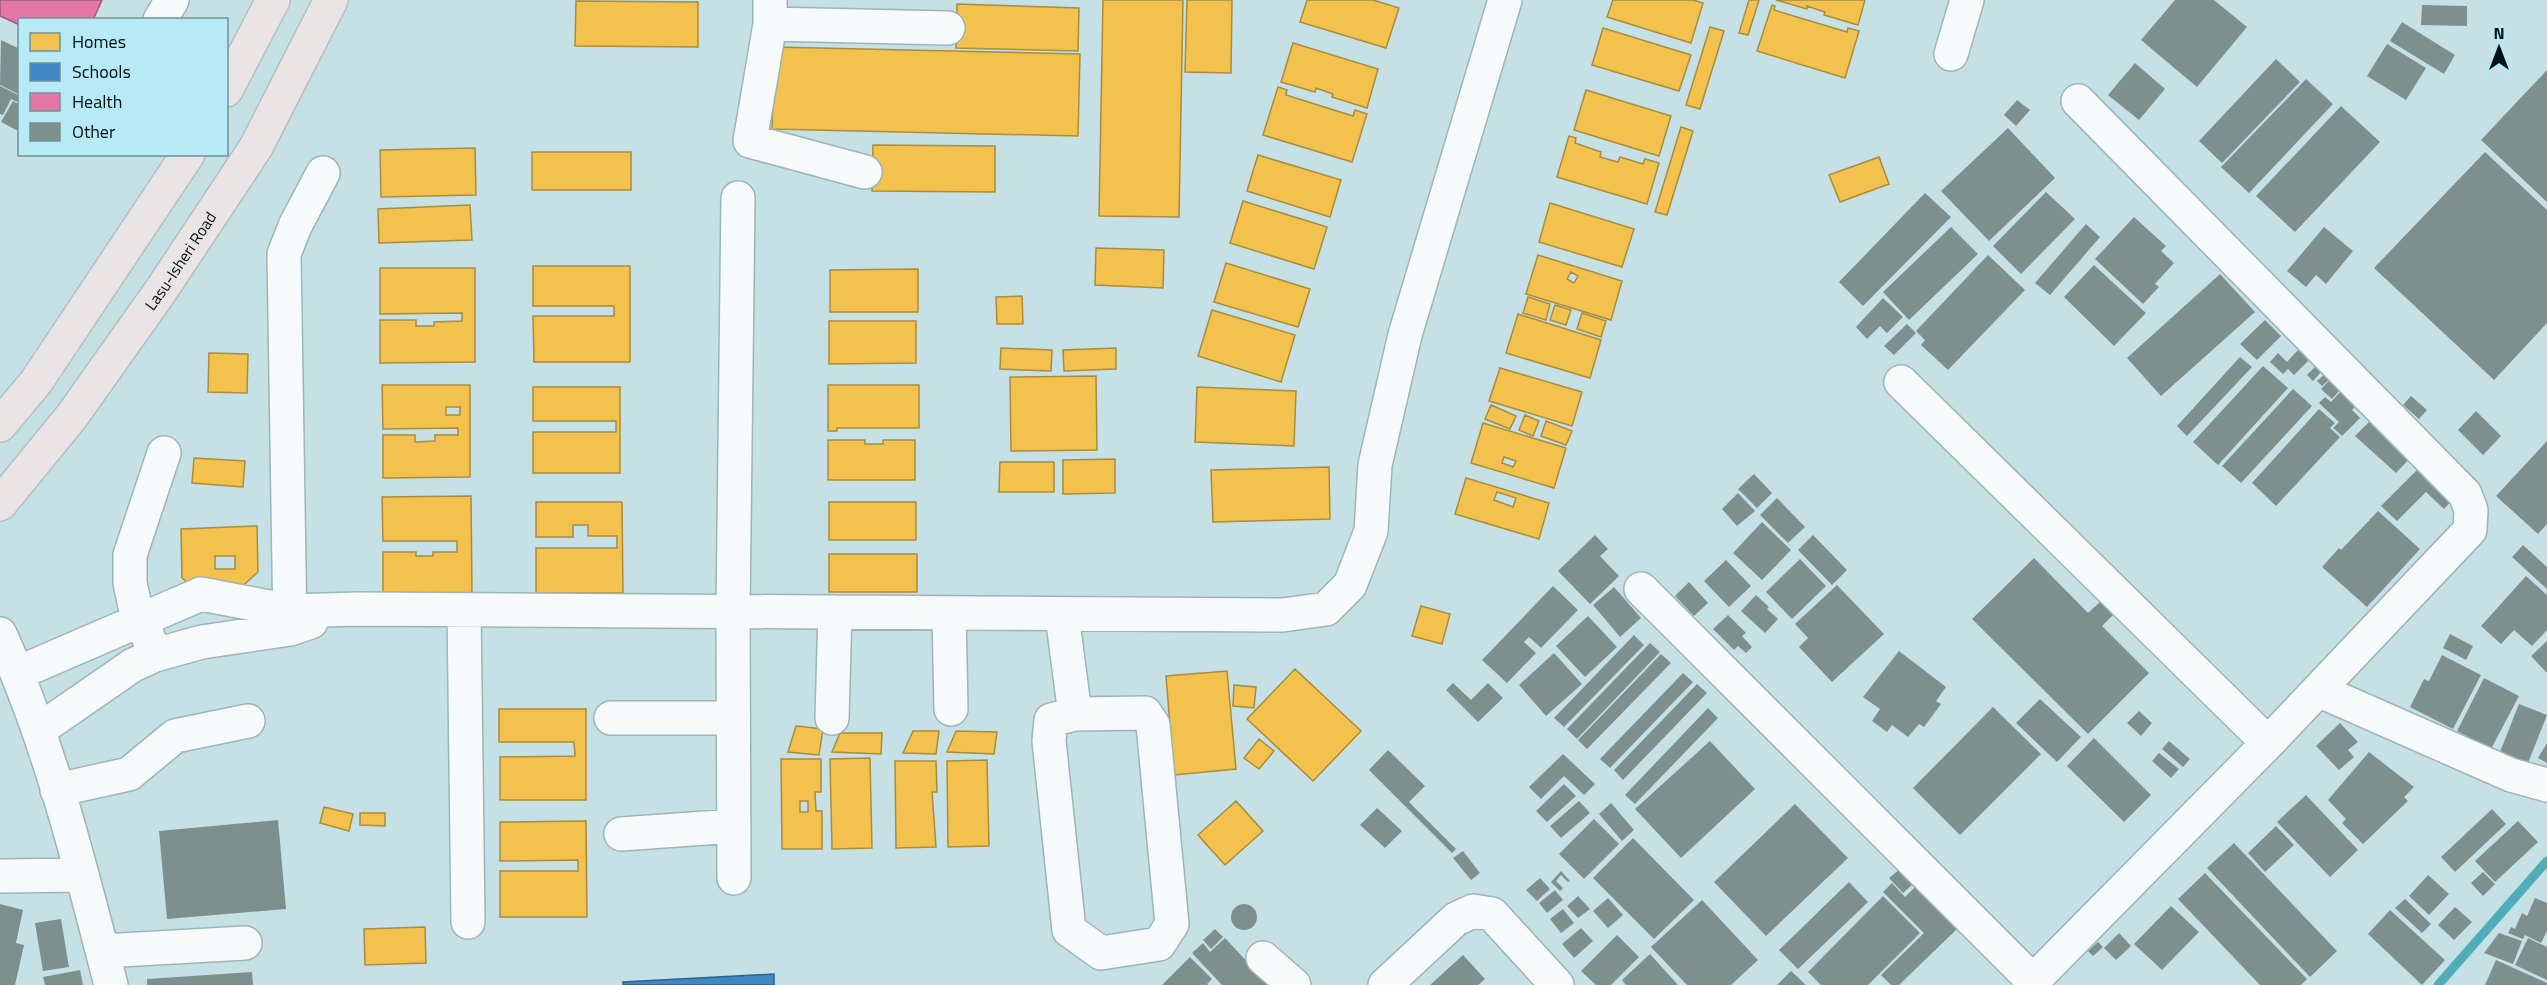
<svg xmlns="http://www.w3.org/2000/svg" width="2547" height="985" font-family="'Titillium Web',sans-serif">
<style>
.homes{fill:#f2c14e;stroke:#a98c3c;stroke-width:1.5;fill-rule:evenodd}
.schools{fill:#3f88c5;stroke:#2c648f;stroke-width:1.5}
.health{fill:#e377a8;stroke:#9f587b;stroke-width:1.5}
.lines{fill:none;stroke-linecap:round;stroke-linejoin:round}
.stream{stroke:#50acb9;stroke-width:9}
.building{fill:#7e908e}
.minor-casing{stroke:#9eb4b8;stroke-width:36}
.major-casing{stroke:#b3c0c2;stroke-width:36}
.minor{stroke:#f6fafb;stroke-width:33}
.major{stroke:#eae5e4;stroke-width:33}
.labels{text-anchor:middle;stroke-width:6;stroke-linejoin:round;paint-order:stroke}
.street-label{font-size:16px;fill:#000f12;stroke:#b7eaf4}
</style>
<rect width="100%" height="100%" fill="#c5e1e6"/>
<path class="homes" d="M1103,0H1183L1179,217L1099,216Z
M1187,0H1232L1231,73L1185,72Z
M1307,0H1373L1399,8L1386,48L1300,22Z
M1613,0H1693L1703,3L1691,43L1607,17Z
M1749,0H1759L1748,35L1739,33Z
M1776,0H1865L1858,25L1824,15L1825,12L1807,6V9Z
M576,1L698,2V47L575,46Z
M957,4L1079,8L1078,51L956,48Z
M1772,5L1775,6L1774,10L1847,32L1848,28L1859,31L1845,78L1757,51Z
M1710,27L1724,31L1700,109L1686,105Z
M1603,28L1691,55L1679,91L1592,65Z
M1293,43L1378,69L1367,108L1332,97L1333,94L1316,88L1315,92L1281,82Z
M774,47L1080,54L1078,136L772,129Z
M1278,87L1287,90L1286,95L1353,116L1355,110L1367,114L1352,162L1263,135Z
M1586,90L1671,116L1659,156L1574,130Z
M1681,127L1693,131L1667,215L1655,212Z
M1569,136L1576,138L1575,143L1601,152L1600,157L1618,162L1620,157L1643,164L1645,159L1659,163L1647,204L1557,177Z
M873,145L995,146V192L872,191Z
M475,148L476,195L381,197L380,150Z
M532,152H631V190H532Z
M1258,155L1341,180L1330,217L1247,191Z
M1879,157L1889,184L1840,202L1829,175Z
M1243,201L1327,227L1314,269L1230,243Z
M1550,203L1634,229L1622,267L1539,242Z
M470,205L472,240L379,243L378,209Z
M1096,248L1164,250L1163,288L1095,285Z
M1538,255L1622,281L1611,320L1526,294ZM1571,272L1578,276L1574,283L1567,279Z
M1226,263L1310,289L1298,327L1214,302Z
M533,266H630V362H534L533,316H614V306H533Z
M380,268H475V362L380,363V320H416V326H434V322L462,321V313L380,314Z
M918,269V312H830V270Z
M1022,296L1023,324H997L996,297Z
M1528,297L1550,304L1546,320L1523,313Z
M1555,305L1571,310L1566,325L1550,320Z
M1212,310L1295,335L1281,382L1198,356Z
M1582,313L1606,321L1601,337L1577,329Z
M1518,314L1601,340L1590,378L1506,353Z
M829,321H916V363L829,364Z
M1001,348L1052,350L1051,371L1000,369Z
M1116,348V369L1064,371L1063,350Z
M209,353L248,354L247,393L208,392Z
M1500,368L1582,392L1572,426L1489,401Z
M1096,376L1097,450L1011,451L1010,377Z
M382,385H470V477L383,478V435H415V442L435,441V435H458V428L383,429ZM446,407H460V415H446Z
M828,385H919V428H837V431H828Z
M533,387H620V473H533V432H616V421H533Z
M1197,387L1296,391L1294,446L1195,442Z
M1491,405L1516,416L1510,429L1485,419Z
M1525,415L1539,421L1533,436L1519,430Z
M1546,421L1572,431L1566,445L1541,436Z
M1483,423L1566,448L1554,488L1471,463ZM1504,457L1516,461L1513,467L1502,463Z
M828,440H865V444H883V440H915V480H828Z
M194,458L245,461L243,487L192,483Z
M1115,459V493L1063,494V460Z
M1000,462H1054V492H999Z
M1329,467L1330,519L1213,522L1211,470Z
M1466,478L1549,503L1539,539L1455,514ZM1497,492L1516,498L1513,507L1494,500Z
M471,496L472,594H383V552H416V556H433V552H457V541H383L382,497Z
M536,502H622L623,593H536V548H617V536H588V525H573V537H536Z
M829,502H916V540H829Z
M257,526L258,572L235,593L199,592L182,578L181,529ZM215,556H235V569H215Z
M829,554H917V592H829Z
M1421,606L1450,614L1442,644L1412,636Z
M1295,669L1361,731L1313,781L1247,719Z
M1227,671L1236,769L1174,775L1166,676Z
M1234,685L1256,687L1254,708L1233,706Z
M499,709H586V800H500V757L575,756L574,742H499Z
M796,726L823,729L819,755L788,752Z
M913,731H939L936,754L903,753Z
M956,731L997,732L994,754L947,752Z
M840,733H882L881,754L832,752Z
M1259,739L1274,751L1259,769L1244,758Z
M870,758L872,848L832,849L830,759Z
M781,759H821V792H815L816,811H822V849H782ZM800,801H808V812H800Z
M987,760L989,846L948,847L947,761Z
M895,761H936L937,792H932L936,847L896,848Z
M1236,801L1263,831L1225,865L1198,835Z
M324,807L353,814L349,831L320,823Z
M360,813H385V826L360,825Z
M586,821L587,917H500V871H578V860L500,861V822Z
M425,927L426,963L365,965L364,929Z"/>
<path class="schools" d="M774,974V985H623V982Z"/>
<path class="health" d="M0,0H102L93,20H20V25L0,16Z"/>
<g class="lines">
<path class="stream" d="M2438,985L2547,861"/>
</g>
<path class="building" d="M2175,0H2214L2247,27L2197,87L2141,40Z
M2422,5L2467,6V26L2421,25Z
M2402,22L2455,55L2444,74L2390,41Z
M1,40L20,49V95L0,85Z
M2387,44L2426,68L2406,100L2367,76Z
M2276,59L2300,82L2222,163L2199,141Z
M2135,63L2165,89L2139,120L2108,95Z
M2547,70V202L2481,140Z
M2306,79L2333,104L2249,193L2221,167Z
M0,86L20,96V103L11,99L3,115L0,114Z
M2017,100L2030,110L2016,126L2004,115Z
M13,101L20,105V132L1,122Z
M2341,106L2380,142L2295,232L2256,196Z
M2008,128L2055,178L1989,241L1941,191Z
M2485,152L2547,210V323L2494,380L2374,268Z
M2046,192L2075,219L2021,274L1993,246Z
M1925,193L1951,217L1863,306L1839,282Z
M2134,217L2166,246L2161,251L2174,263L2155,284L2159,287L2143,304L2095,259Z
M2086,224L2100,237L2050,295L2035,283Z
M1951,227L1978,254L1909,320L1883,292Z
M2324,227L2353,251L2326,284L2316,275L2306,287L2287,271Z
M1988,255L2025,290L1948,370L1921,345L1925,340L1916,331Z
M2094,265L2146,313L2114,346L2064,297Z
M2220,274L2255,312L2161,396L2127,358Z
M1883,298L1903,317L1887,333L1880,326L1867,339L1856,327Z
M2265,320L2281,336L2257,360L2240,344Z
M1907,324L1916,333L1894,355L1884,346Z
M2298,350L2309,360L2294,375L2288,369L2283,374L2270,362L2278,353L2287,362Z
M2240,357L2252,367L2187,436L2177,426Z
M2263,366L2288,388L2218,465L2193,442Z
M2315,367L2321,372L2313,381L2307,375Z
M2325,374L2329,380L2322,386L2317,381Z
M2329,381L2339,391L2332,399L2321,389Z
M2293,389L2312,406L2241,483L2222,466Z
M2340,392L2355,407L2352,410L2360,418L2342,436L2333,428L2339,422L2319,403L2325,397L2331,402Z
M2411,396L2427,410L2419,419L2403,405Z
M2319,409L2335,423L2330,428L2340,437L2276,506L2252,483Z
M2476,411L2501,436L2483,455L2458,430Z
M2371,420L2411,457L2396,473L2355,436Z
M2547,441V524L2538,534L2496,496Z
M2423,464L2456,496L2444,509L2426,492L2397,521L2381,506Z
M1754,474L1772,493L1757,508L1738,489Z
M1738,493L1755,511L1737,526L1722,509Z
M1777,498L1805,527L1788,543L1760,515Z
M2378,511L2420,549L2367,607L2322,567L2339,548L2341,550Z
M1762,522L1791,550L1762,580L1733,553Z
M1595,535L1608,549L1600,556L1619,576L1590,604L1558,571Z
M1813,535L1847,570L1832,585L1798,550Z
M2523,545L2547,567V589L2512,557Z
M2034,558L2088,613L2102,600L2115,613L2102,626L2149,673L2088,734L1972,619Z
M1800,559L1826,586L1792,619L1766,592Z
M1726,560L1751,586L1729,607L1704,581Z
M2526,576L2547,595V630L2532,646L2514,630L2501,644L2481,626Z
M1689,582L1708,603L1694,616L1675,596Z
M1837,585L1884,634L1832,682L1799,647L1808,638L1795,624Z
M1553,586L1578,610L1541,648L1529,637L1524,642L1536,653L1507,683L1482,660Z
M1614,587L1641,618L1620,637L1593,605Z
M1756,595L1769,607L1767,609L1778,619L1765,633L1741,611Z
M1728,615L1746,633L1742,636L1752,647L1746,653L1738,646L1734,650L1713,629Z
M1588,616L1617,647L1585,677L1556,646Z
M2450,634L2473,646L2466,660L2443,648Z
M1634,635L1644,645L1564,727L1554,718Z
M2547,641V673L2531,656Z
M1650,643L1660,652L1577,739L1567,729Z
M1899,651L1946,687L1936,701L1941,704L1924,727L1919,724L1908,737L1892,725L1887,732L1872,721L1880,709L1863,697Z
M1554,653L1582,684L1546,716L1519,685Z
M1661,654L1671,663L1587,749L1578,740Z
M2442,655L2481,675L2453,729L2410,707L2424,679L2429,681Z
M1683,673L1693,682L1610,768L1600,759Z
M2484,678L2519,696L2491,749L2457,731Z
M1453,683L1471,700L1488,683L1503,698L1478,722L1446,690Z
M1697,684L1707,693L1623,780L1614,770Z
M2040,699L2081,737L2057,762L2016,723Z
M2519,704L2547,715L2528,763L2500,752Z
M1993,707L2041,754L1960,835L1913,788Z
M1708,708L1718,718L1635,804L1625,795Z
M2139,711L2152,723L2141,736L2127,723Z
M2340,723L2358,742L2348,750L2354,757L2339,770L2316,746Z
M2094,738L2151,795L2124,822L2067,766Z
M1710,741L1755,789L1681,858L1635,809Z
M2169,741L2190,759L2183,767L2162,749Z
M2547,743V763L2538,758Z
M1388,750L1425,786L1409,802L1456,849L1452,853L1369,770Z
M2369,752L2414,787L2404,797L2408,801L2363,844L2342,823L2346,819L2328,800Z
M2159,753L2179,769L2171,778L2152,761Z
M1563,754L1595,784L1584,795L1564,776L1541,799L1529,787Z
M1564,784L1576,796L1547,822L1536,811Z
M2306,795L2358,850L2330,877L2277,822Z
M1579,801L1590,813L1561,838L1550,826Z
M1611,803L1634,830L1622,841L1599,814Z
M1795,804L1848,858L1766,936L1714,882Z
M1377,808L1402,831L1385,848L1360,825Z
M2492,809L2506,824L2455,872L2441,857Z
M1594,819L1619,844L1584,879L1559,854Z
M278,820L286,909L167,919L159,831Z
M2518,821L2538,842L2495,882L2475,861Z
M2276,826L2294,845L2265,872L2248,853Z
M1633,838L1694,900L1654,939L1593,878Z
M2234,843L2337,951L2310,977L2207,868Z
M1463,851L1480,873L1471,880L1453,858Z
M1900,869L1914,883L1903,893L1889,878Z
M1561,871L1570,881L1568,882L1561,875L1556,881L1563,888L1560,891L1551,882Z
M2483,872L2495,884L2483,896L2471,883Z
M2205,873L2307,979L2301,985H2260L2178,899Z
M2428,875L2449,894L2429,915L2409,896Z
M1540,878L1550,889L1537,901L1526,890Z
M1849,882L1868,902L1798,969L1779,950Z
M1892,883L1905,897L1916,886L1958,928L1899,985H1891L1881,975L1924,933L1883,892Z
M1555,890L1563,900L1547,913L1539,903Z
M1578,896L1590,909L1578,918L1567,906Z
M1883,896L1920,933L1868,985H1821L1808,972Z
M1608,898L1623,915L1608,928L1593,911Z
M2535,898L2547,903V931L2541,943L2525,935L2523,939L2508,933L2511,927L2515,929L2522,913L2527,916Z
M2405,899L2431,924L2422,933L2395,908Z
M1702,900L1758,960L1731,985H1687L1651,947Z
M0,904L23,910L16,943L24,945L15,985H0Z
M1231 917a13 13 0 1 1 26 0a13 13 0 1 1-26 0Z
M2171,906L2199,932L2162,970L2134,944Z
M2455,907L2472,922L2454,940L2438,925Z
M1563,909L1574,923L1561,933L1550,919Z
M2390,910L2445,960L2422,985L2368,934Z
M61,919L69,967L43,971L35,923Z
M1581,928L1593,941L1574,958L1562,944Z
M1215,929L1223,937L1211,949L1203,940Z
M2119,933L2131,946L2116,960L2104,948Z
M2499,933L2522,941L2513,964L2484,953Z
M1617,935L1639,957L1611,985H1596L1581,971Z
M1225,938L1269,985H1222L1192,953L1203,943L1210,952Z
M2528,938L2547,947V980L2515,965Z
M2098,942L2103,947L2093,956L2088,951Z
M1650,954L1678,985H1626L1622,980Z
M1463,955L1485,979L1478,985H1430Z
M1190,957L1212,979L1207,984L1209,985H1162Z
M2496,960L2547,983V985H2485Z
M80,970L83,985H45L43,977Z
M1791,971L1806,985H1777Z
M252,972L253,985H147V979Z"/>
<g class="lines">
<defs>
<path id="minor" d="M770,0V24L750,141L865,172
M160,20L172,0
M770,24L948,28
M1951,54L1967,0
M1901,382L2268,743
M1641,589L2033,981
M464,610L468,922
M949,613L951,709
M1062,615L1075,714L1051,720L1049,741L1069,930L1101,953L1159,944L1172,924L1153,725L1145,713L1075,714
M290,629L284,254L295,226L323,173
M0,634C51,746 80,866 111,985
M155,655L202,642L290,629L311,622
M18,673L201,594L290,611L358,609L1283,615L1326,609L1350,585L1371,531L1375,465L1405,335L1505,0
M2318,690L2511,775L2547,785
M611,718H733
M832,718L835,612
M39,730L133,665L155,655L147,634L138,620L130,583V555L164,453
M57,790L129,774L175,736L248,721
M621,834L734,826
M0,876L82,875
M734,878L733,612L738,198
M103,951L245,943
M1263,958L1294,985
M1385,985L1456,919L1473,911L1492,914L1557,985
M2029,985L2268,743L2470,530L2471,510L2465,494L2078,101"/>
<g id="major">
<path d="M226,90L273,0"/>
<path d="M0,425L36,382L188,154"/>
<path id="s1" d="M0,504L72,416L162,289L256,147L331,0"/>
</g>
</defs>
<use href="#minor" class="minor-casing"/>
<use href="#major" class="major-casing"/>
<use href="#minor" class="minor"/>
<use href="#major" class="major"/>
</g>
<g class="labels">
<g class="street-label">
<text dy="6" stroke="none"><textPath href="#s1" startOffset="303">Lasu-Isheri Road</textPath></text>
</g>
</g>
<rect x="18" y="18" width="210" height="138" fill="#b7eaf4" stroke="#6e929a" stroke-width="1.5"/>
<rect x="30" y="33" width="30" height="18" fill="#f2c14e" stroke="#6e929a" stroke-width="1.5"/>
<text x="72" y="48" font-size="18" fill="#000f12">Homes</text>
<rect x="30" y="63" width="30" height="18" fill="#3f88c5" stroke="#6e929a" stroke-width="1.5"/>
<text x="72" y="78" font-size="18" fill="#000f12">Schools</text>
<rect x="30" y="93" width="30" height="18" fill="#e377a8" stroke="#6e929a" stroke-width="1.5"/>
<text x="72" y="108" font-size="18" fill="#000f12">Health</text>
<rect x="30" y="123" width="30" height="18" fill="#7e908e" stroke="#6e929a" stroke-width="1.5"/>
<text x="72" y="138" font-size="18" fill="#000f12">Other</text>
<g transform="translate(2499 48)" stroke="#b7eaf4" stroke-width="4.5" paint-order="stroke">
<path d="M0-4.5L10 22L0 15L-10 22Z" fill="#000f12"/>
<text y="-9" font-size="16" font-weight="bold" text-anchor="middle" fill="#000f12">N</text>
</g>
</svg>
